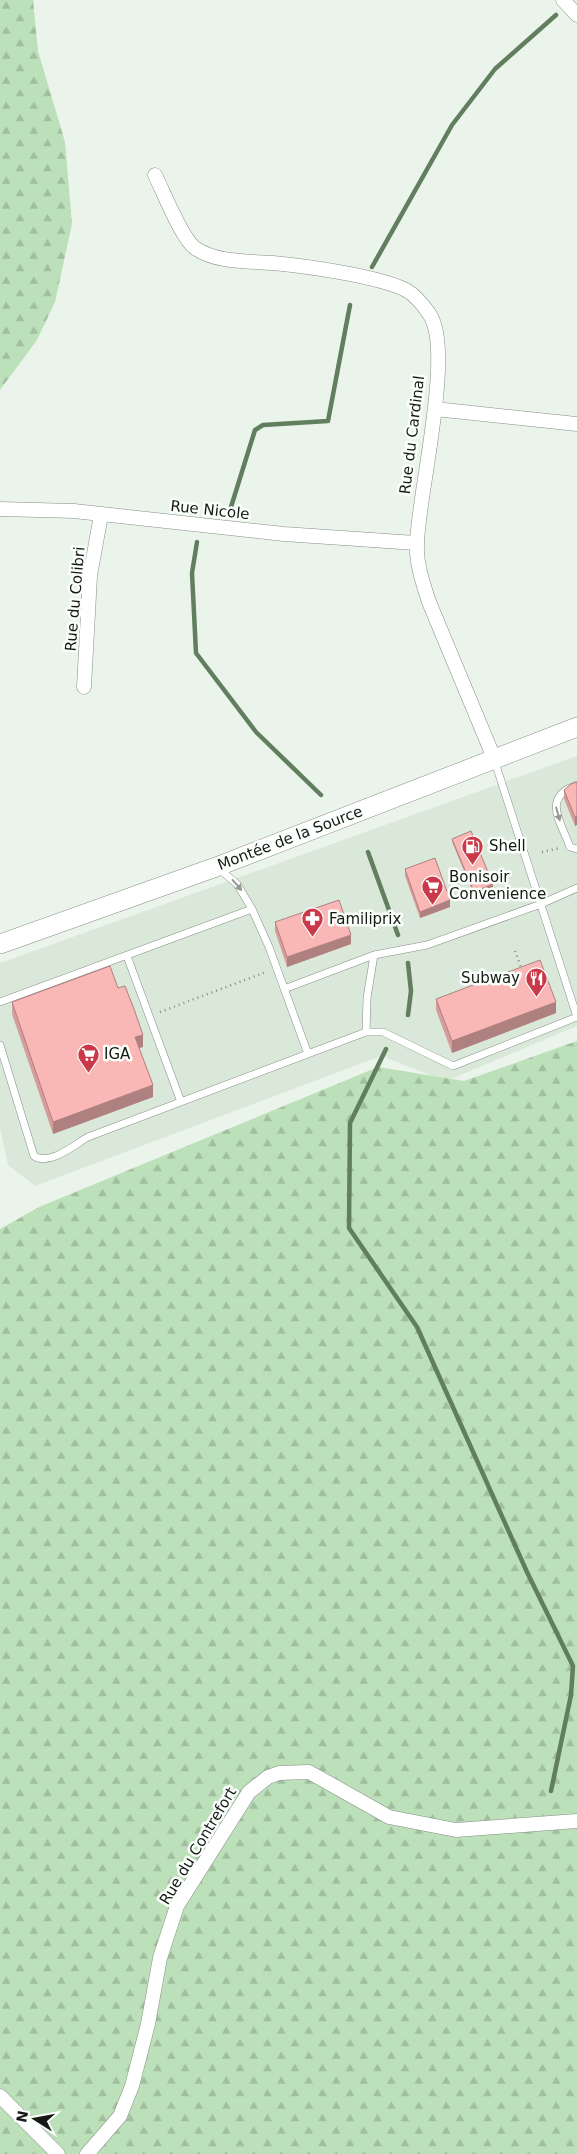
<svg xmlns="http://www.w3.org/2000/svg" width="577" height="2154" font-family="'DejaVu Sans',sans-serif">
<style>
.built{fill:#dae8d9}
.forest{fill:url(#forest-firs)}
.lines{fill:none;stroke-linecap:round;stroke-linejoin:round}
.stream{stroke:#617e5e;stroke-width:4.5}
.lane-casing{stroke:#868e86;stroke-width:8}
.street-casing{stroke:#868e86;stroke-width:15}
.secondary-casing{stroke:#868e86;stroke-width:20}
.path{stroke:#858b84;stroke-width:2.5;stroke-dasharray:1 4;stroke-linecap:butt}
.lane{stroke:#fff;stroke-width:7}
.street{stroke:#fff;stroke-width:14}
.secondary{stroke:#fff;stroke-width:19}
.wall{fill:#d69d9d}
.shaded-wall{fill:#ae807f}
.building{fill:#f9b7b6;stroke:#ae807f}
.oneway{fill:#969796}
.labels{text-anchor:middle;stroke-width:5;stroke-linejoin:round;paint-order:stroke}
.street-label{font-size:15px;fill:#151815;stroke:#fbfffb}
.poi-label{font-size:15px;fill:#151815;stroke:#fbfffb;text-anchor:start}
</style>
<defs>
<pattern id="forest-firs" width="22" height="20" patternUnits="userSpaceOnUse" patternTransform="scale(1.25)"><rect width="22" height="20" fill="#bce0b9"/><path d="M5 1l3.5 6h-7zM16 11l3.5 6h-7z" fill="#a1bf9e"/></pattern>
</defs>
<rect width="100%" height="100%" fill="#ebf4ea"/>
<path class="built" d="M577,756V1026L446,1081L381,1056L35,1186L8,1165L0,1128V963Z"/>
<path class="forest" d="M0,0H33L38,51L65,142L72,224L55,302L37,340L0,390Z
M577,1041V2154H0V1229L39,1207L378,1067L464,1081Z"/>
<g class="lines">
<path class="stream" d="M372,267L452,125L495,69L556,15
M231,507L255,430L263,425L328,421L350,305
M197,542L192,573L196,653L256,732L321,795
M368,852L398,935
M408,1015L411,991L408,963
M386,1049L350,1123L349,1228L417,1327L527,1572L573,1666L571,1695L551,1791"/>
<defs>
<path id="lane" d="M577,785C541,797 561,822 570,847L577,849
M218,868L237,884L252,909L269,947L308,1054
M127,956L181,1102
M284,989L374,955L427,945L541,904L577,888
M0,1002L252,909
M366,1032L367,998L374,955
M0,1045L34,1156C50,1166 74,1145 88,1137L366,1032H383L453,1066L577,1017L494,759"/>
<path id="street" d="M563,0L577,15
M155,175C163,191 182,239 195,248C217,263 247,261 273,263C305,266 378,276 406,290C415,295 424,306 430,315C454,353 418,494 417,544C416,564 423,583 429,602L494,758
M435,409L577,424
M0,509L74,511L284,534L416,543
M84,687L90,576L101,515
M0,2096L58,2154
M87,2154L120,2116L132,2086L148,2024L160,1958L177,1906L249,1792L268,1777L279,1773L309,1772L389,1817L456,1830L577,1821"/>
<path id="secondary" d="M0,944L216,867L577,727"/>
</defs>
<use href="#lane" class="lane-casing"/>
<use href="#street" class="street-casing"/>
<use href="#secondary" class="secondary-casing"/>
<path class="path" d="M542,852L560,848
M515,951L522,970
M160,1012L266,972"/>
<use href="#lane" class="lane"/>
<use href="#street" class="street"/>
<use href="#secondary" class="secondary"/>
</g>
<path class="wall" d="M577,782L575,826L564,799V790Z
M452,839L493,887L474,895L452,842Z
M405,869L450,907L420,918L405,876Z
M275,922L351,944L287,967L275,931Z
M118,988L143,1047L139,1048L153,1097L53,1134L12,1014V1002Z
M436,999L556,1013L452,1053L436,1010Z"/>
<path class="shaded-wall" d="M577,816V825L575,826V817Z
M493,884V887L474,895V892Z
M450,900V907L420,918V912Z
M351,935V944L287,967V957Z
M556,1002V1013L452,1053V1041Z
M143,1035V1047L135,1049V1037Z
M153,1085V1097L53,1134V1122Z"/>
<path class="building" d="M577,782V816L575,817L564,790L571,784Z
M471,831L493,884L474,892L452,839Z
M435,858L450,900L420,912L405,869Z
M339,900L351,935L287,957L275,922Z
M540,960L556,1002L452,1041L436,999Z
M110,966L118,988L125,986L134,1009L143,1035L135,1037L153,1085L53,1122L12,1002Z"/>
<defs><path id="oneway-solid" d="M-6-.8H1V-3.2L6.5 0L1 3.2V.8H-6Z" transform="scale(1.25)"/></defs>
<g class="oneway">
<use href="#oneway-solid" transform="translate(558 814) rotate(74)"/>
<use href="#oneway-solid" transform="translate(237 885) rotate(49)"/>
</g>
<defs>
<symbol id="fuel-pin" viewBox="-11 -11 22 30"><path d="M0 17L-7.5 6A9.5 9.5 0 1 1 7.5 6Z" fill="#c93949" stroke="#fbfffb"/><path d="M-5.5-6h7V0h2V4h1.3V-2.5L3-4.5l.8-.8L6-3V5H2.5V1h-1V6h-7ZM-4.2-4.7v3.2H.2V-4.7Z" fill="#fff"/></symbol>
<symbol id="supermarket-pin" viewBox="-11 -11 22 30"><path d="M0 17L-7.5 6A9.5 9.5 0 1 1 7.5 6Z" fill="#c93949" stroke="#fbfffb"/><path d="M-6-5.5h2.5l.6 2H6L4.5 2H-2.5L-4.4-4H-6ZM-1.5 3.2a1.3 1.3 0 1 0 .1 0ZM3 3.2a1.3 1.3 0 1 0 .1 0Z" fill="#fff"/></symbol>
<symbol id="pharmacy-pin" viewBox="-11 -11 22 30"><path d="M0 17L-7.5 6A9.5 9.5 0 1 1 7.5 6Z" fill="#c93949" stroke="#fbfffb"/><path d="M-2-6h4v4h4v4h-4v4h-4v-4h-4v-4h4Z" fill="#fff"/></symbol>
<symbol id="restaurant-pin" viewBox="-11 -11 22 30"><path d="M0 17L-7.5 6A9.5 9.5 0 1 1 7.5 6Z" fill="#c93949" stroke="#fbfffb"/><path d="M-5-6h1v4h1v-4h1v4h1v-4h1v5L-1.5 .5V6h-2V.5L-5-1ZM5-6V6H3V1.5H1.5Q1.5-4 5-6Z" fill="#fff"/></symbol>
</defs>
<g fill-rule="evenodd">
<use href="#fuel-pin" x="460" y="834" width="25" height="34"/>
<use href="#supermarket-pin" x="420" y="874" width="25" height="34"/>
<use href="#pharmacy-pin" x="300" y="906" width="25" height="34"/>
<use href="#restaurant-pin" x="524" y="966" width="25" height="34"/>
<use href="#supermarket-pin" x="76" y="1042" width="25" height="34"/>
</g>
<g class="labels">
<g class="street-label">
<text transform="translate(412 435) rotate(-83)" y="5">Rue du Cardinal</text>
<text transform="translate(210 510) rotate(6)" y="5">Rue Nicole</text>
<text transform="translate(75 599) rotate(-85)" y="5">Rue du Colibri</text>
<text transform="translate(290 838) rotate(-21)" y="5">Montée de la Source</text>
<text transform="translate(198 1846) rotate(-59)" y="5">Rue du Contrefort</text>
</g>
<g class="poi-label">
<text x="489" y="851">Shell</text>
<text x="449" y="882">Bonisoir<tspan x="449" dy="17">Convenience</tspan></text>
<text x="329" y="924">Familiprix</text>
<text x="520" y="983" text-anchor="end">Subway</text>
<text x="104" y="1059">IGA</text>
</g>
</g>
<g transform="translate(35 2119) rotate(281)" stroke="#fbfffb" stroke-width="4" paint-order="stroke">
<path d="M0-4L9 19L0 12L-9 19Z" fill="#151815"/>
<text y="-8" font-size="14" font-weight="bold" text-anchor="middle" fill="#151815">N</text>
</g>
</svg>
